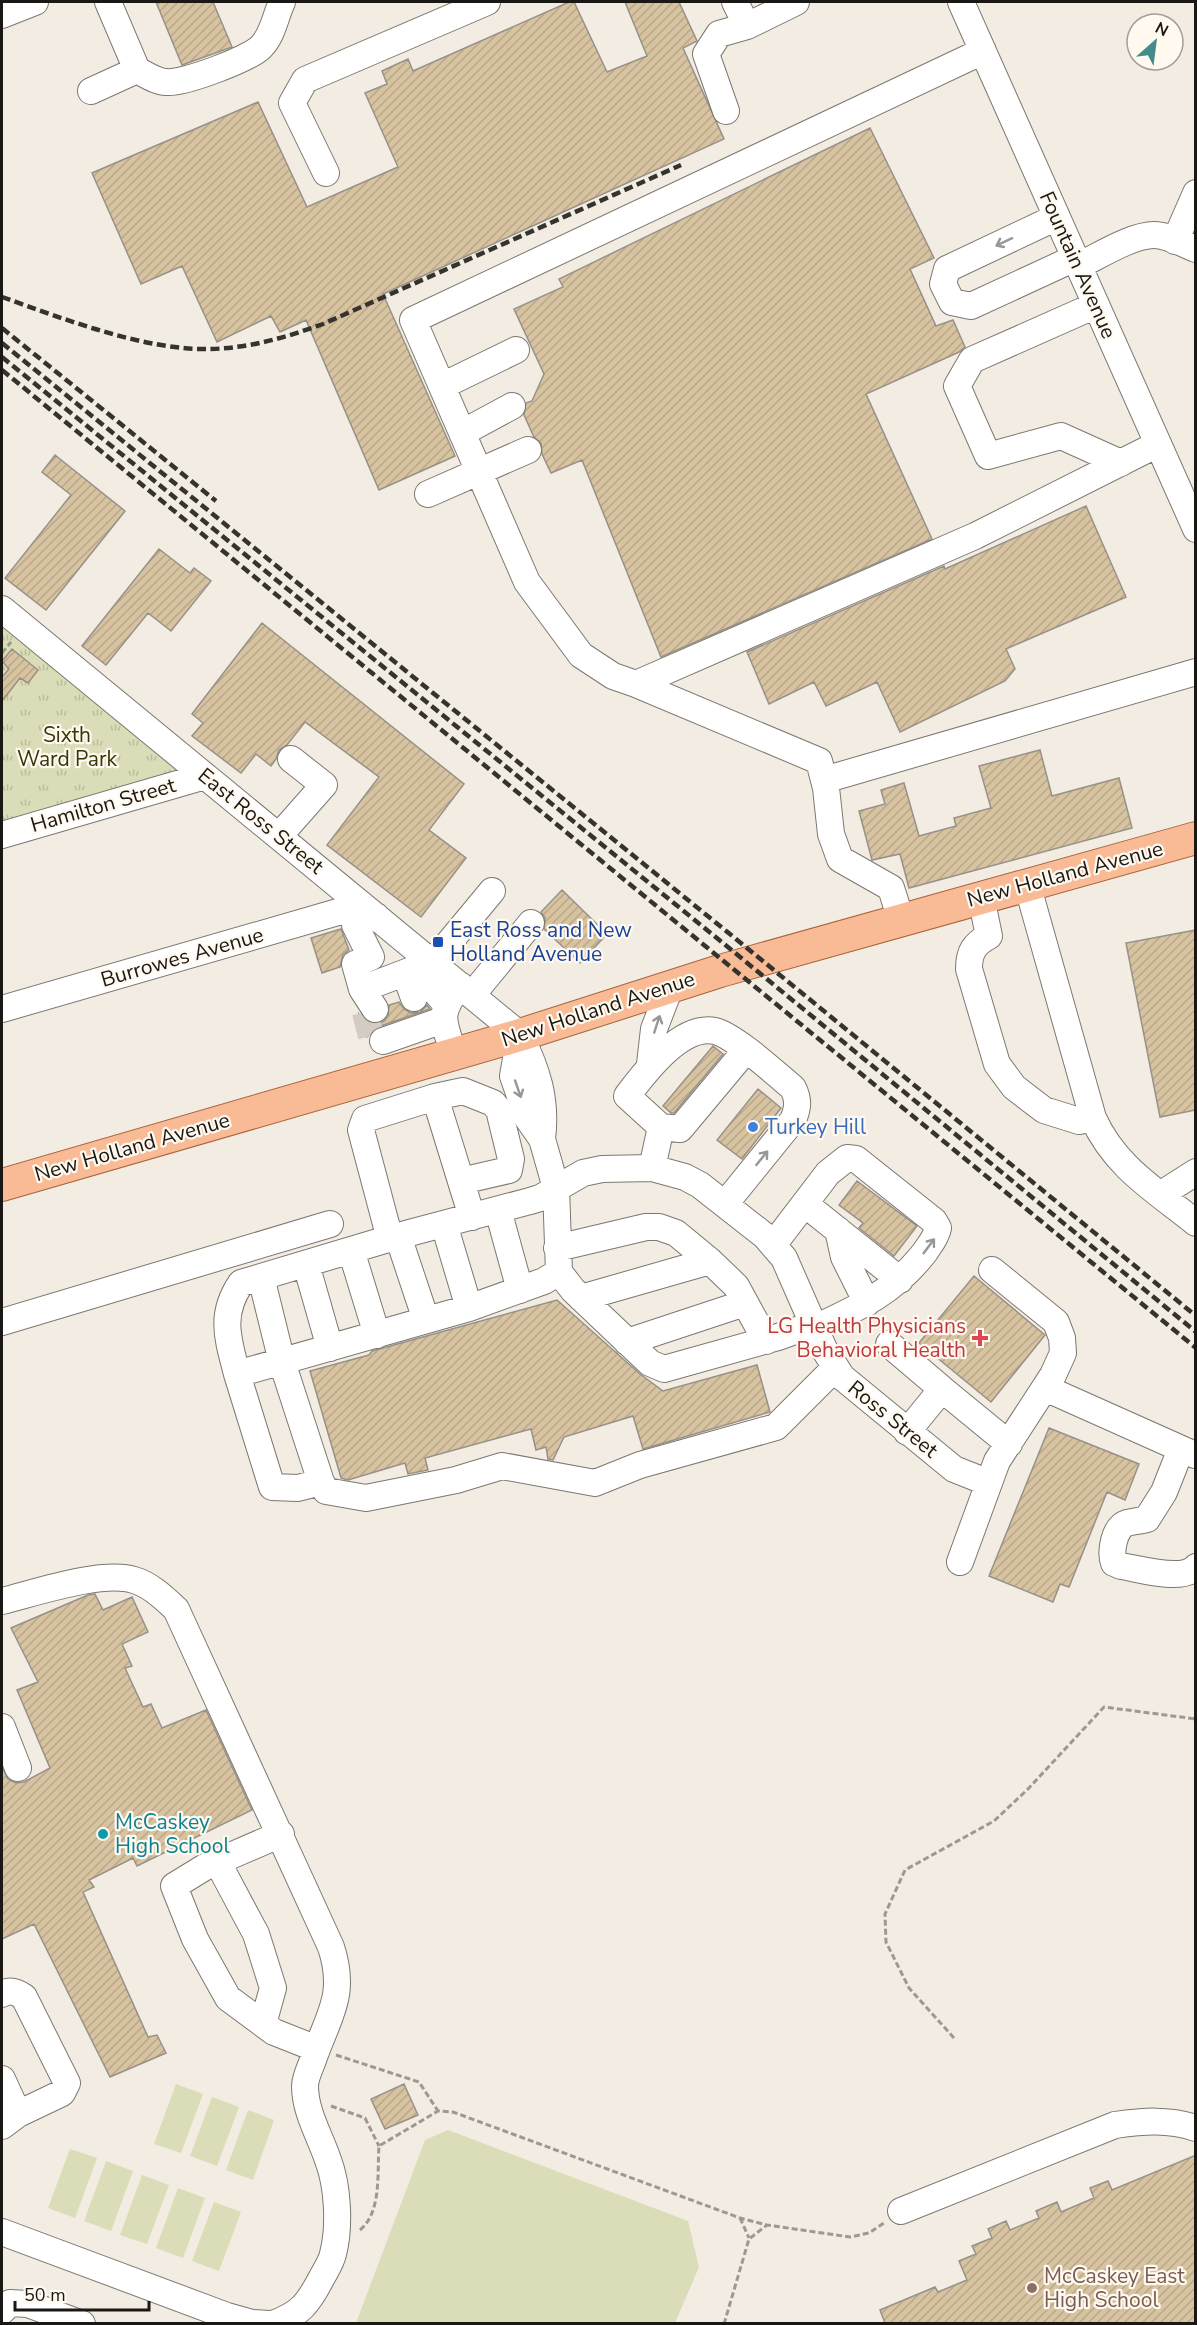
<svg xmlns="http://www.w3.org/2000/svg" width="1197" height="2325" font-family="'Nunito Sans',sans-serif">
<style>
.park{fill:url(#park-tufts)}
.pitch{fill:#daddb7}
.building{fill:url(#building-hatch);stroke:#979189;stroke-width:1.5}
.lines{fill:none;stroke-linecap:round;stroke-linejoin:round}
.minor-tunnel{stroke:#d2ccc3;stroke-width:26;stroke-dasharray:26 13;stroke-linecap:butt}
.minor-casing{stroke:#7d786f;stroke-width:28}
.major-casing{stroke:#a8643b;stroke-width:34}
.path{stroke:#9d9991;stroke-width:3;stroke-dasharray:6 3;stroke-linecap:butt}
.minor{stroke:#fff;stroke-width:26}
.major{stroke:#f9bb96;stroke-width:32}
.rail{stroke:#35332e;stroke-width:4.5;stroke-dasharray:9 4.5;stroke-linecap:butt}
.oneway{stroke:#989795}
.transit-dot{fill:#1a4fb4;stroke:#fff9f0;stroke-width:2}
.shop-dot{fill:#3f7fe0;stroke:#fff9f0;stroke-width:2}
.health-dot{fill:#e0444e;stroke:#fff9f0;stroke-width:2}
.culture-dot{fill:#0f9aa8;stroke:#fff9f0;stroke-width:2}
.education-dot{fill:#8d6e63;stroke:#fff9f0;stroke-width:2}
.labels{text-anchor:middle;stroke-width:4.5;stroke-linejoin:round;paint-order:stroke}
.street-label{font-size:21px;fill:#1a1814;stroke:#fff9f0}
.park-label{font-size:21px;fill:#363707;stroke:#fff9f0}
.transit-label{font-size:21px;fill:#164399;stroke:#fff9f0;text-anchor:start}
.shop-label{font-size:21px;fill:#366cbe;stroke:#fff9f0;text-anchor:start}
.health-label{font-size:21px;fill:#be3a42;stroke:#fff9f0;text-anchor:end}
.culture-label{font-size:21px;fill:#0d838f;stroke:#fff9f0;text-anchor:start}
.education-label{font-size:21px;fill:#785e54;stroke:#fff9f0;text-anchor:start}
</style>
<defs>
<pattern id="park-tufts" width="24" height="20" patternUnits="userSpaceOnUse" patternTransform="scale(1.5)"><rect width="24" height="20" fill="#daddb7"/><path d="M3 7l-1-3M5 7V3M7 7l1-3M15 17l-1-3M17 17v-4M19 17l1-3" fill="none" stroke="#babd9c"/></pattern>
<pattern id="building-hatch" width="6" height="6" patternUnits="userSpaceOnUse" patternTransform="scale(1.5)"><rect width="6" height="6" fill="#d8c3a1"/><path d="M-1 1l2-2M0 6l6-6M5 7l2-2" fill="none" stroke="#b9a78a"/></pattern>
</defs>
<rect width="100%" height="100%" fill="#f2ece2"/>
<path class="park" d="M2,609L205,776L2,835Z"/>
<path class="pitch" d="M176,2084L203,2094L181,2153L154,2144Z
M212,2097L239,2107L217,2166L190,2156Z
M248,2110L274,2120L253,2180L226,2170Z
M448,2130L688,2221L699,2267L675,2323H356L425,2140Z
M70,2149L97,2158L75,2218L48,2208Z
M106,2161L133,2171L111,2231L84,2221Z
M142,2175L169,2185L147,2244L120,2235Z
M178,2188L205,2198L183,2258L156,2248Z
M214,2202L241,2212L219,2271L192,2261Z"/>
<path class="building" d="M156,2H213L232,47L182,65Z
M569,2H574L607,72L647,56L625,2H679L697,41L683,48L724,139L383,294L455,456L379,490L306,320L280,332L271,316L217,342L182,266L141,284L92,173L258,102L307,207L398,167L365,93L387,84L382,71L408,59L413,71Z
M870,128L934,258L910,269L936,326L953,320L965,347L959,352L866,394L932,539L661,657L582,460L551,473L542,454L541,443L534,437L524,415L526,403L532,401L544,374L514,309L563,287L559,279Z
M55,455L125,511L46,610L5,578L71,495L42,472Z
M1086,506L1126,597L1006,649L1015,669L1005,681L900,732L877,682L826,706L814,682L769,704L747,652L944,566L945,569Z
M159,549L190,573L194,568L211,581L171,631L148,613L106,665L82,646Z
M262,623L464,784L429,830L466,858L421,917L327,845L379,777L305,722L287,745L279,750L276,759L271,766L256,754L241,773L192,736L203,723L192,714Z
M12,649L38,670L28,683L20,678L2,701V677L9,669L2,661Z
M1040,750L1052,796L1119,778L1132,828L909,888L900,854L872,860L859,811L885,804L881,790L904,783L919,836L956,826L954,818L991,808L979,766Z
M562,890L607,934L580,963L544,929L545,918L541,912Z
M341,929L349,950L343,955L340,967L322,973L311,938Z
M1196,930V1110L1160,1117L1126,943Z
M399,1002L404,1009L411,1013L420,1012L427,1005L430,1009L378,1027L367,1037L359,1014L368,1022L376,1024L384,1021L388,1016L389,1005Z
M713,1046L723,1054L674,1113H671L663,1106Z
M758,1089L781,1108L742,1159L717,1140Z
M857,1181L917,1226L894,1256L859,1228L863,1223L839,1205Z
M974,1276L1045,1335L991,1402L919,1343Z
M557,1300L640,1374L663,1391L757,1365L770,1412L643,1449L633,1416L564,1437L553,1460L548,1459L546,1447L536,1450L531,1429L425,1458L428,1470L408,1474L405,1463L348,1480L341,1478L310,1371L369,1355L372,1351Z
M1049,1428L1139,1464L1125,1500L1107,1492L1069,1587L1060,1584L1053,1602L989,1576Z
M95,1594L103,1610L132,1597L148,1632L122,1644L132,1666L125,1668L143,1707L151,1704L162,1728L206,1710L252,1810L137,1866L133,1858L89,1880L94,1887L83,1892L148,2037L157,2035L166,2053L110,2077L34,1924L2,1939V1767L8,1779L16,1783L24,1782L50,1768L17,1690L38,1682L11,1628L88,1595Z
M404,2084L418,2115L385,2129L371,2099Z
M1196,2155V2324L885,2323L880,2310L935,2287L938,2292L967,2280L959,2261L976,2254L972,2246L992,2238L988,2229L1006,2221L1010,2230L1039,2218L1036,2211L1057,2202L1061,2212L1094,2198L1090,2188L1108,2181L1112,2190Z"/>
<g class="lines">
<path class="minor-tunnel" d="M365,1012L371,1036"/>
<defs>
<path id="minor" d="M108,2L137,70
M735,2L747,26L796,2
M961,2L1196,529
M2,15L35,2
M91,91L137,70C145,74 157,82 166,82C183,84 249,59 261,47C273,35 275,17 282,2
M726,111L706,54L719,34L747,26
M326,173L292,103L305,80L487,2
M1057,217L947,269L943,284L952,302L971,306L1075,258
M1175,241L1196,193
M1078,266C1099,256 1132,235 1154,235C1168,235 1183,244 1196,249
M1096,305L972,360L957,386L988,456L1061,436L1121,463
M442,386L516,350
M462,433L512,406
M428,494L528,450
M2,609L520,1035C537,1070 547,1099 542,1139
M636,684L975,536L1158,444
M824,780L1196,672
M2,835L205,776
M279,836L324,785L291,759
M1027,884L1093,1118C1115,1167 1155,1190 1196,1223
M981,897L989,936C974,944 969,952 969,969L997,1064L1014,1087L1044,1110L1079,1121L1093,1118
M901,920L891,888L840,859L831,834L826,788L819,761L636,684L613,676L581,655L527,582L413,320L983,51
M415,968L445,1003
M405,973L414,998
M362,989L433,962L492,891
M472,995L531,923
M2,1009L362,905
M375,1009L362,989L355,964L371,957L355,925L376,916
M520,1035L513,1076L528,1119L542,1139L556,1188L559,1272L573,1290L650,1363L664,1369L778,1337L814,1324
M383,1041L443,1020
M454,1054C443,1020 437,1015 460,985
M650,1064L654,1029L671,985
M435,1097L463,1091L493,1103L499,1110L511,1159L509,1170L461,1181
M661,1127L680,1129L746,1050
M652,1168L661,1127L627,1096C645,1072 681,1024 715,1031C735,1036 775,1073 793,1088C799,1100 798,1108 793,1120L725,1204
M1160,1195L1196,1172
M805,1204L900,1280
M498,1210L520,1290
M444,1224L469,1308
M838,1230L844,1257L867,1303
M398,1236L426,1320
M390,1239L361,1130L365,1119L435,1097L472,1217
M773,1245L828,1173L847,1158L856,1159L934,1221L938,1228C936,1238 930,1244 925,1252C894,1292 860,1307 815,1328
M557,1248L646,1227H659L676,1233L710,1261L736,1286L766,1341
M351,1250L377,1335
M306,1264L330,1348
M559,1272L544,1281L469,1308L237,1374C228,1339 219,1315 241,1283L398,1236L530,1201L540,1198L583,1173L602,1169L652,1168L685,1177L700,1185L765,1236L784,1258L824,1349L842,1377L954,1469L989,1483
M261,1277L282,1362L321,1482L326,1491L366,1498L456,1480L502,1466L595,1483L640,1465L776,1427L835,1368
M581,1298L710,1261
M2,1322L330,1224
M627,1342L745,1303
M889,1344L942,1389L907,1432
M237,1374L272,1487L298,1488L321,1482
M1045,1388L1195,1455
M942,1389L1009,1444
M1181,1449L1164,1492L1147,1519C1140,1521 1134,1521 1127,1523C1114,1527 1110,1552 1114,1563L1121,1566C1140,1569 1182,1582 1196,1567
M960,1562L997,1461L1053,1375L1063,1353L1062,1338L1056,1322L992,1270
M2,1601C35,1593 102,1570 134,1580C151,1585 164,1598 176,1609L331,1947C347,1996 328,2016 313,2060C310,2068 305,2078 305,2086C305,2112 320,2136 328,2160C338,2186 340,2227 333,2254C331,2263 325,2271 321,2279C308,2304 300,2314 273,2324
M2,1727L18,1768
M281,1834L205,1867L174,1886L195,1939L228,1998L274,2032L317,2049
M217,1861L256,1934L273,1988L263,2024
M2,1994C10,1989 17,1992 24,1997L67,2083L62,2093L18,2114L2,2126
M2,2079L18,2114
M901,2211L1115,2125C1144,2121 1168,2119 1196,2128
M2,2232L227,2316L252,2323L269,2324
M2,2311L10,2303L28,2304L82,2324"/>
<path id="major" d="M2,1185L520,1035L720,971L1196,838"/>
</defs>
<use href="#minor" class="minor-casing"/>
<use href="#major" class="major-casing"/>
<path class="path" d="M2,653L11,642
M954,2038L909,1988L886,1942L885,1914L905,1870L994,1821L1028,1789L1104,1707L1196,1719
M336,2055L419,2082L438,2111
M331,2106L365,2118L379,2146
M740,2218L749,2238
M360,2230C382,2212 377,2172 379,2146L438,2111L453,2112L740,2218L767,2225L850,2237L869,2233L884,2223
M724,2324L749,2239L767,2225"/>
<use href="#minor" class="minor"/>
<use href="#major" class="major"/>
<path class="rail" d="M2,297C64,319 146,351 211,349C250,348 287,337 323,324L681,165
M2,328L216,501
M2,343L736,939L1196,1316
M2,357L723,943L1196,1332
M2,370L1196,1348"/>
</g>
<defs><path id="oneway-shaft" d="M-6 0H5M1.5-3L5.5 0L1.5 3" fill="none" stroke-width="1.6" stroke-linecap="round" stroke-linejoin="round" transform="scale(1.5)"/></defs>
<g class="oneway">
<use href="#oneway-shaft" transform="translate(1004 242) rotate(155)"/>
<use href="#oneway-shaft" transform="translate(657 1024) rotate(-72)"/>
<use href="#oneway-shaft" transform="translate(518 1089) rotate(71)"/>
<use href="#oneway-shaft" transform="translate(762 1158) rotate(-51)"/>
<use href="#oneway-shaft" transform="translate(929 1246) rotate(-53)"/>
</g>
<rect class="transit-dot" x="432" y="936" width="12" height="12" rx="3"/>
<circle class="shop-dot" cx="753" cy="1127" r="6"/>
<path class="health-dot" d="M977 1329h6v6h6v6h-6v6h-6v-6h-6v-6h6z"/>
<circle class="culture-dot" cx="103" cy="1834" r="6"/>
<circle class="education-dot" cx="1032" cy="2288" r="6"/>
<g class="labels">
<g class="street-label">
<text transform="translate(1078 265) rotate(66)" y="7">Fountain Avenue</text>
<text transform="translate(103 805) rotate(-16)" y="7">Hamilton Street</text>
<text transform="translate(261 821) rotate(39)" y="7">East Ross Street</text>
<text transform="translate(1065 874) rotate(-15)" y="7">New Holland Avenue</text>
<text transform="translate(182 957) rotate(-16)" y="7">Burrowes Avenue</text>
<text transform="translate(598 1009) rotate(-18)" y="7">New Holland Avenue</text>
<text transform="translate(132 1147) rotate(-16)" y="7">New Holland Avenue</text>
<text transform="translate(893 1419) rotate(39)" y="7">Ross Street</text>
</g>
<g class="park-label">
<text x="67" y="742">Sixth<tspan x="67" dy="24">Ward Park</tspan></text>
</g>
<g class="transit-label">
<text x="450" y="937">East Ross and New<tspan x="450" dy="24">Holland Avenue</tspan></text>
</g>
<g class="shop-label">
<text x="765" y="1134">Turkey Hill</text>
</g>
<g class="health-label">
<text x="966" y="1333">LG Health Physicians<tspan x="966" dy="24">Behavioral Health</tspan></text>
</g>
<g class="culture-label">
<text x="115" y="1829">McCaskey<tspan x="115" dy="24">High School</tspan></text>
</g>
<g class="education-label">
<text x="1044" y="2283">McCaskey East<tspan x="1044" dy="24">High School</tspan></text>
</g>
</g>
<rect width="1197" height="2325" fill="none" stroke="#1a1814" stroke-width="6"/>
<g transform="translate(1155 42) rotate(28)"><circle r="28" fill="#fff9f0" stroke="#a39f98" stroke-width="1.5"/>
<path d="M0-4.5L10 22L0 15L-10 22Z" fill="#448c8a"/>
<text y="-9" font-size="16" font-weight="bold" text-anchor="middle" fill="#1a1814">N</text>
</g>
<path d="M15 2301v9h134v-9" fill="none" stroke="#1a1814" stroke-width="3"/>
<text x="24" y="2301" font-size="18" fill="#1a1814" stroke="#fff9f0" stroke-width="4.5" paint-order="stroke">50 m</text>
</svg>
